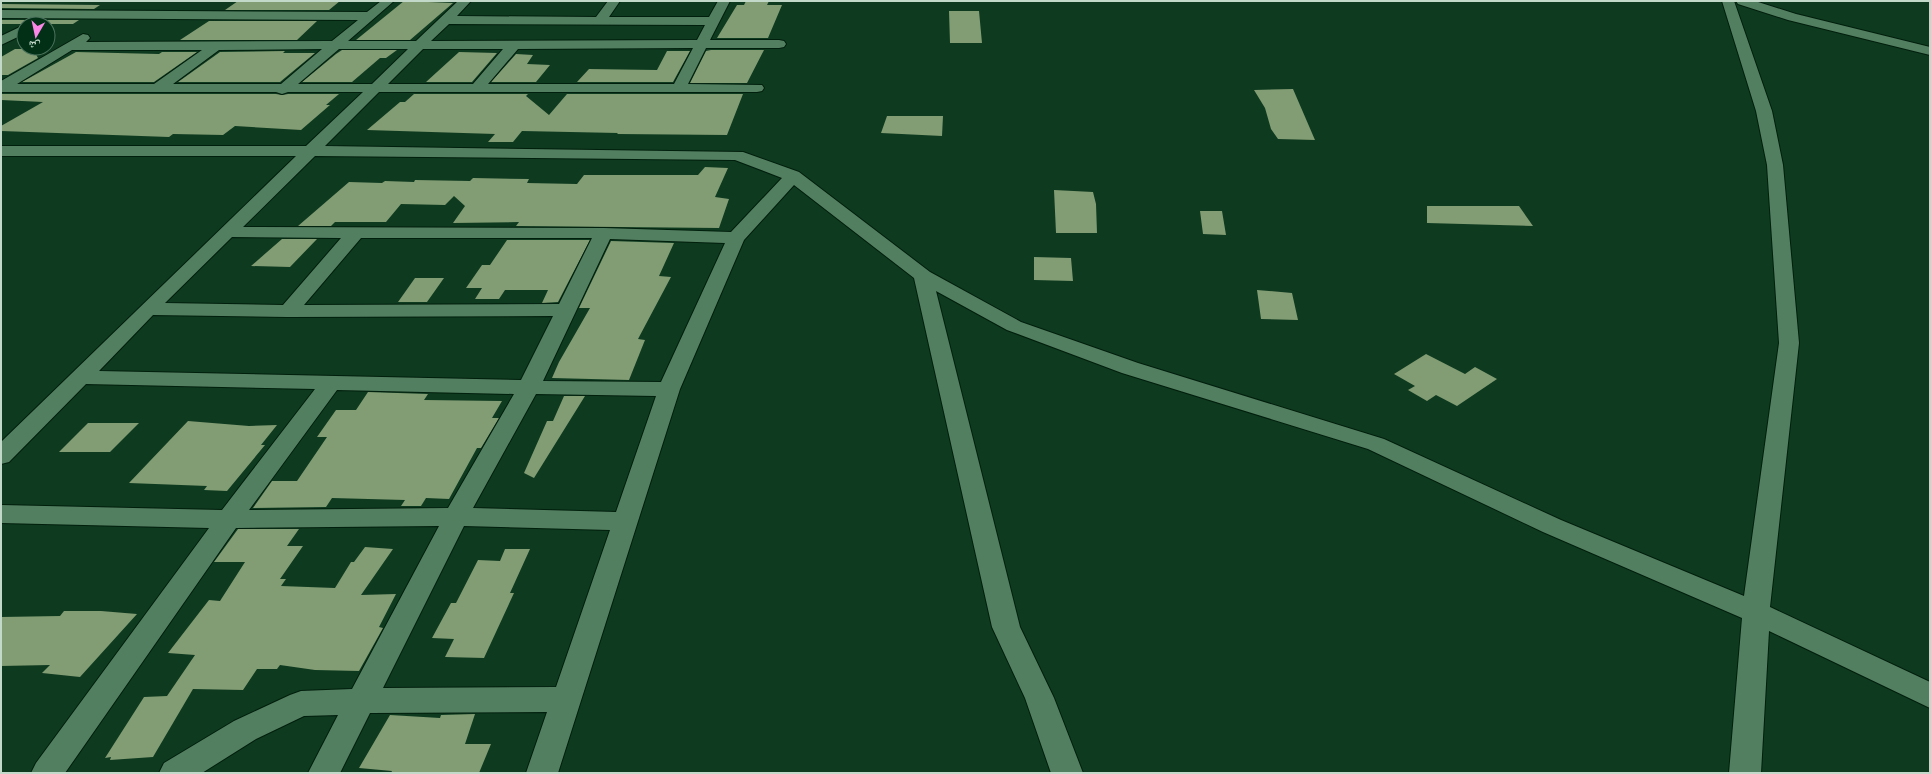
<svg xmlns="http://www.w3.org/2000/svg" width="1931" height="774" font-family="'PT Sans','Noto Naskh Arabic',sans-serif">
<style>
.building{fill:#829c73}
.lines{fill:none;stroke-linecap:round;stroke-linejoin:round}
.minor-casing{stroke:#001f0c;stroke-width:2}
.minor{fill:#537f61;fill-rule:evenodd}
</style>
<rect width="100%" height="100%" fill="#0e3a20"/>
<path class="building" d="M238,1H340L329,10H225Z
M404,1L453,3L410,40H356Z
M746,1H769L767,5H782L768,38H717L737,5H744Z
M1,4L100,5L94,9L1,8Z
M949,11H979L982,43H950Z
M1,20H79L73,24H1Z
M209,21H317L297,40H180Z
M15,49H33L38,58L8,75H1V57Z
M342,50H397L386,58H380L352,82H302L336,54Z
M711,50H764L747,83H690L706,51Z
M285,51L283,53H315L280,82H178L220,52Z
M667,51H690L673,82H577L589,69L657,70Z
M76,52L159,54L162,52H197L154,82H22Z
M459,52L497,53L472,82H426Z
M516,54L533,55L527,64L550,65L536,82H491Z
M1293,89L1315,140L1278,139L1271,129L1265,108L1254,90Z
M1,94H276L282,95L288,94H339L326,105H330L301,130L235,126L223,135L173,134L169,137L1,131V126L43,102L1,100Z
M414,94H528L526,96L549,115L567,94H743L727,135L617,134L618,133L522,131L513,142H488L495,134L367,130L400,102H405Z
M887,116H943L942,136L881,133Z
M705,167L728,168L715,197L729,199L719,228L516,226L519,222L453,223L465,206L454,196L445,205L401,204L386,222H335L331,226H298L349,182L382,183L385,181L414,182L415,180L470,181L473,178L529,179L527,183L577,184L584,175H698Z
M1054,190L1093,192L1096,204L1097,233H1056Z
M1427,206H1519L1533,226L1427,223Z
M1200,211H1222L1226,235L1203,234Z
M282,239H317L290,267L251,266Z
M507,240H590L558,302L542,303L548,290H505L499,299H475L482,288H466L482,265H490Z
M611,241L674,243L659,276L671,277L638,339L645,340L629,380L552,378L559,362L590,308H579Z
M1034,257L1071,258L1073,281L1034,280Z
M415,278H444L427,302H398Z
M1257,290L1292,293L1298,320L1261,319Z
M1426,354L1465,374L1475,367L1497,379L1457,406L1436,395L1427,401L1408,390L1415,386L1394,374Z
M368,392L428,394L424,400L502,401L492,418H499L481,448H477L449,499L426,498L421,506H401L405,500L332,498L326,507L253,508L272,481H297L327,437H317L336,410H356Z
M564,396H585L534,478L524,473L547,421H553Z
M188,421L249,426L277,425L261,445H265L227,491L204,490L207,486L129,483Z
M88,423H139L110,452H59Z
M238,529H299L287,546H303L280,579H286L281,586L335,588L351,562H354L365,547L393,549L361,595L396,594L379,627L383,628L359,671L315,670L280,665L277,669H257L243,690L193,689L153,757L110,760L111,757L105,758L144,697L167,696L195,655L168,653L209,600L220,601L245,562H214Z
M505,549H530L510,593H514L484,658L445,657L454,639L432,638L451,603H456L478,560L500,561Z
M64,611H101L137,614L80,677L42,673L50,665L1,666V617L60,616Z
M475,714L465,744H491L479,773H391L392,771L359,768L390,715L440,718L441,715Z"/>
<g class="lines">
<defs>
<path id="minor" d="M381,1H394L348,41H416L458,1H471L457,16L596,17L608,1H620L609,17H709L718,1H730L710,40H779L784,41L786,44L784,47L779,48H706L688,84L762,85L764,88L762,91L757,92H379L325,146L743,152L799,172L930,272L1021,322L1138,363L1384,439L1561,520L1744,596L1779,343L1767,165L1756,111L1722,1H1734L1772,111L1783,165L1799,343L1770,607L1930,682V708L1769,631L1761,773H1729L1742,618L1543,532L1368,449L1122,373L1007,330L936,291L1020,627L1054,698L1083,773H1051L1025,698L992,627L914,278L794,185L744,240L680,389L558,773H526L547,712L370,713L340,773H308L338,715L304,716L256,739L202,773H159L164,763L234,721L290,695L301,691L352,689L439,526L236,528L65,773H31L36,763L209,528L1,523V505L222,510L315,389L86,384L9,462L1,464V442L296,156H1V146H306L363,92H288L282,94L276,92H1V81L83,34L88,35L90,38L86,42L332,41L358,20L1,18V10L367,12ZM449,24L705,25L697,40L431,41ZM693,48L674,84H488L518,49ZM322,49L281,84H173L219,50ZM339,49H408L372,84H298ZM423,49H503L473,84H388ZM72,50H202L154,84H17ZM315,156L735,160L782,178L731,232L604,228L243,227ZM232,237L341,238L283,305L165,303ZM361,238H592L559,304L304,305ZM610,239L725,243L661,382L543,381ZM153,315L288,317L553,316L521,380L99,371ZM337,390L514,394L448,508L249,510ZM536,394L656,396L616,512L473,508ZM464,526L610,530L556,687L383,688Z
M1736,1H1755L1796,14L1930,47V55L1788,20L1738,4Z
M24,25V34L1,45V36Z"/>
</defs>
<use href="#minor" class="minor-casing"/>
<use href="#minor" class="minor"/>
</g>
<rect width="1931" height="774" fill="none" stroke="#c2d9c9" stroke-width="4"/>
<g transform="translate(36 36) rotate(189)"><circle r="19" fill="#013017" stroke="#4e745e"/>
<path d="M0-3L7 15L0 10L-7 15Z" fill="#fa87e6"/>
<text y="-6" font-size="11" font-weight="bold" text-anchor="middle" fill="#c2d9c9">ش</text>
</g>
</svg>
